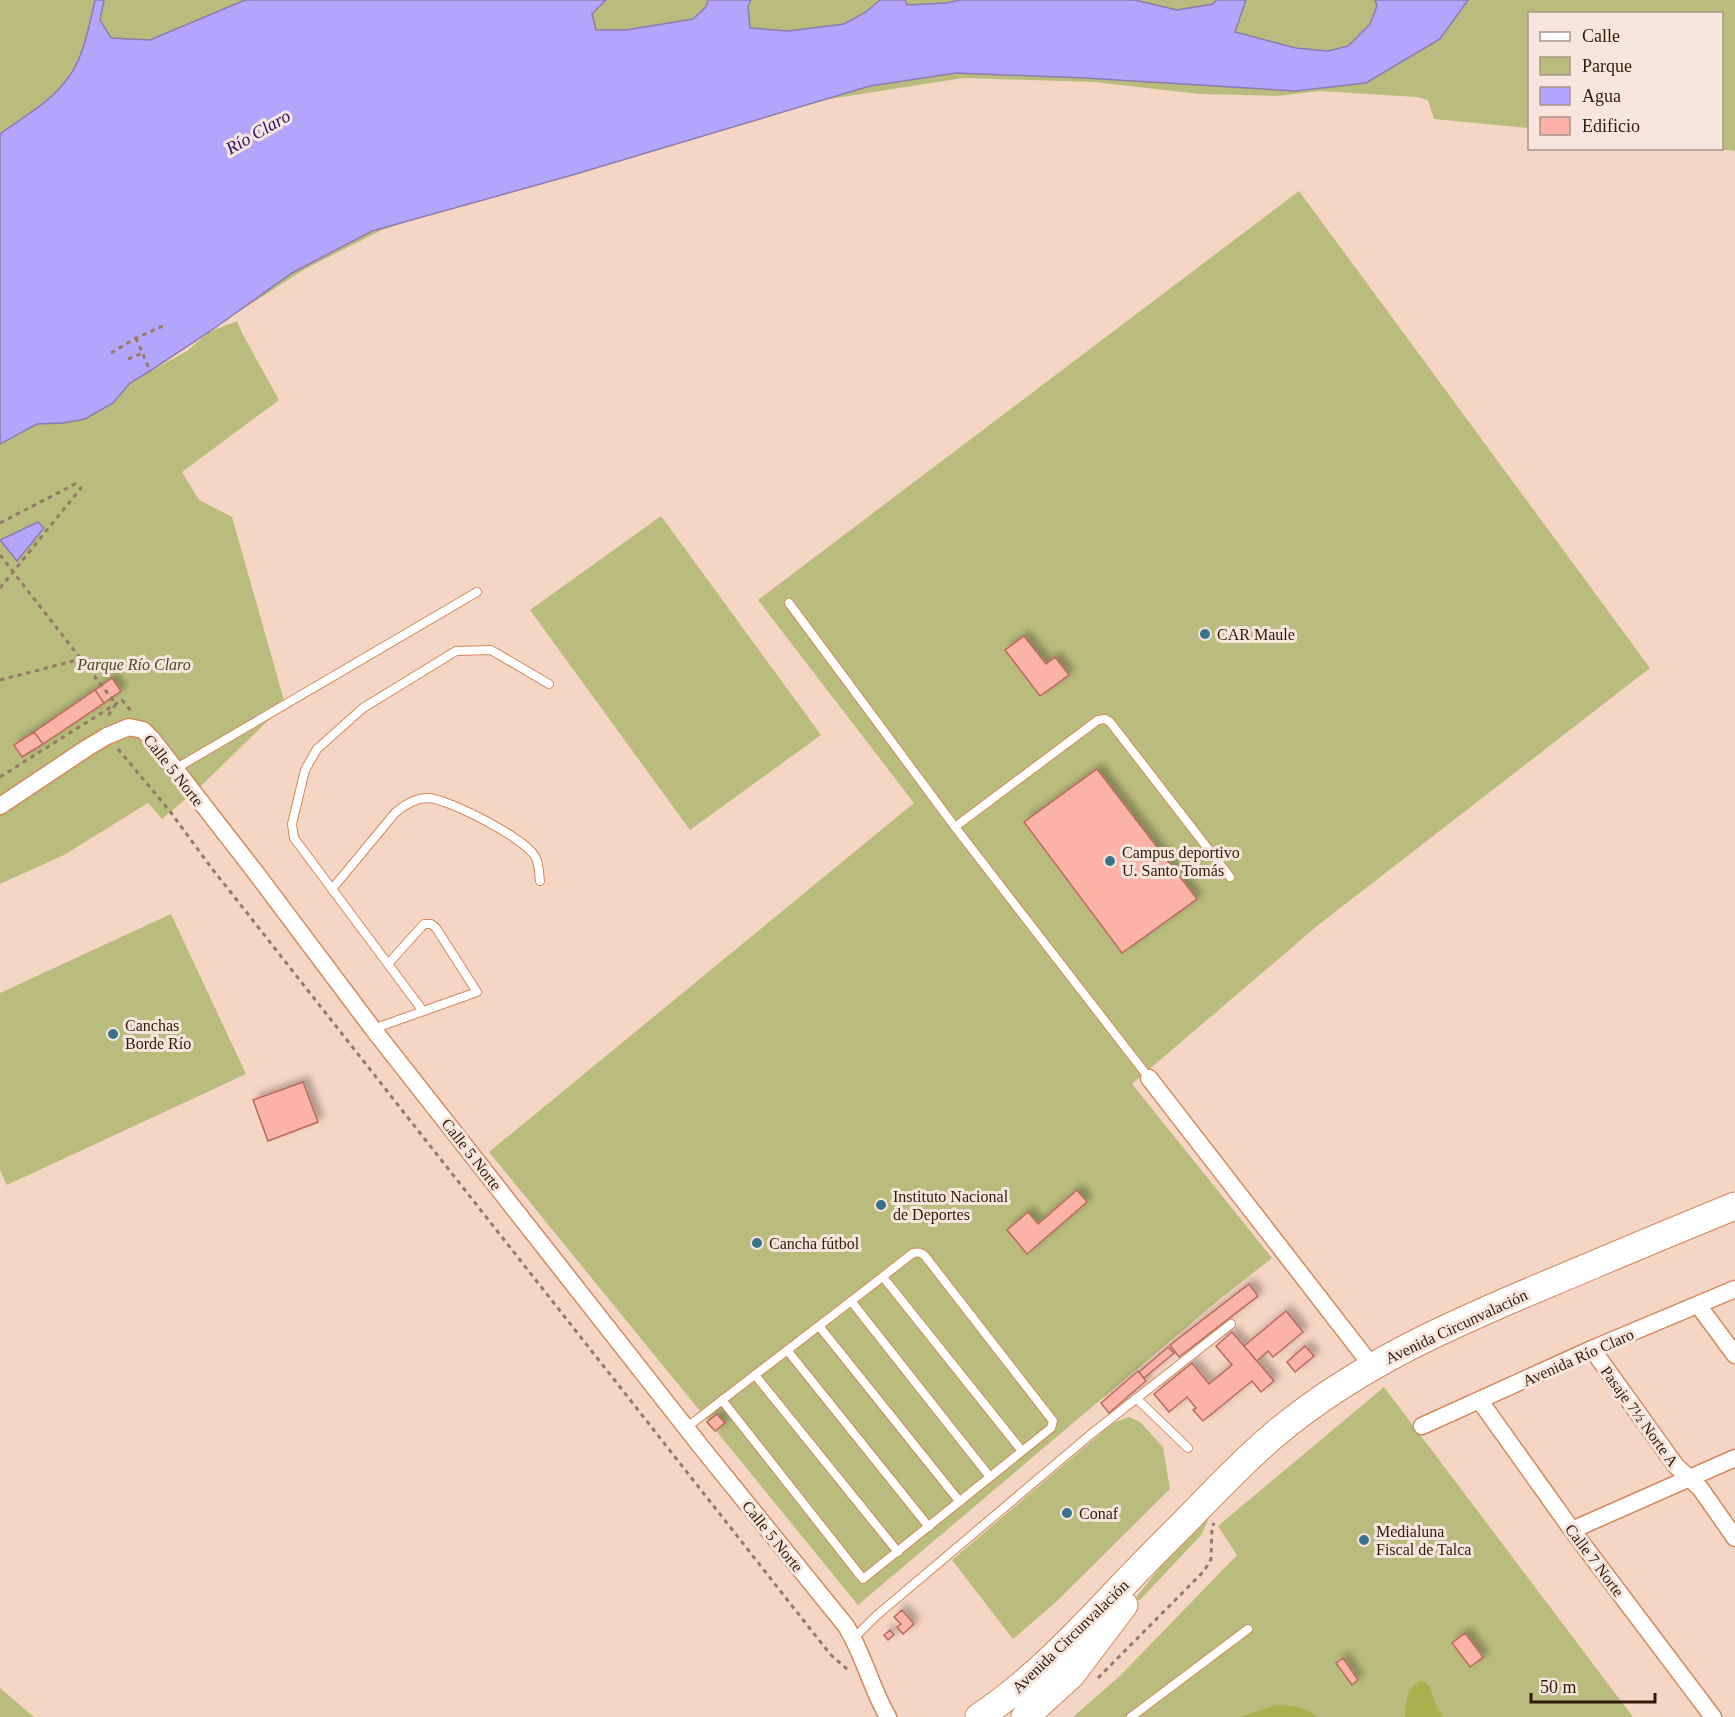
<svg xmlns="http://www.w3.org/2000/svg" width="1735" height="1717" font-family="'Times New Roman',serif">
<style>
.green{fill:#b9bc7c}
.forest{fill:#acaf4d}
.water{fill:#b3a5fb;stroke:#8d7bb2;stroke-width:1.5}
.building{fill:#fab3a6;stroke:#bb695b;stroke-width:1.5;filter:url(#shadow)}
.lines{fill:none;stroke-linecap:round;stroke-linejoin:round}
.lane-casing{stroke:#d3895e;stroke-width:10}
.street-casing{stroke:#d3895e;stroke-width:19}
.primary-casing{stroke:#d3895e;stroke-width:29}
.path{stroke:#977967;stroke-width:3;stroke-dasharray:4.5 4.5;stroke-linecap:butt}
.lane{stroke:#fff;stroke-width:8}
.street{stroke:#fff;stroke-width:16}
.primary{stroke:#fff;stroke-width:27}
.poi-dot{fill:#3a728d;stroke:#f6e6dd;stroke-width:2}
.labels{text-anchor:middle;stroke-width:6;stroke-linejoin:round;paint-order:stroke}
.poi-label{font-size:16px;fill:#351907;stroke:#f6e6dd;text-anchor:start}
.park-label{font-size:16px;font-style:italic;fill:#4b4c23;stroke:#f6e6dd}
.street-label{font-size:16px;fill:#351907;stroke:#f6e6dd}
.water-label{font-size:18px;font-style:italic;fill:#310b70;stroke:#f6e6dd}
</style>
<defs>
<filter id="shadow"><feDropShadow dx="5.5" dy="-5.5" stdDeviation="3" flood-color="#0004"/></filter>
</defs>
<rect width="100%" height="100%" fill="#f5d5c3"/>
<path class="green" d="M0,0H1735V151L1717,149L1722,148V14H1530L1529,128L1434,119L1428,100L1417,97L1320,91L1277,96L1200,94L1094,82L963,78L823,100L663,137L382,230L305,269L119,389L187,351L209,332L237,321L242,333L279,400L182,472L199,500L232,517L285,704L202,785L162,819L148,803L64,855L0,884Z
M1299,191L1650,668L1317,926L1132,1084L1272,1258L1221,1298L858,1605L489,1152L914,803L758,600Z
M661,516L821,735L690,830L530,610Z
M171,914L246,1074L7,1185L0,1170V993Z
M1384,1387L1633,1717H1073L1120,1676L1237,1555L1218,1526Z
M1129,1417L1140,1422L1163,1447L1170,1489L1056,1602L1013,1639L952,1560L1113,1423Z
M1211,1513L1202,1534L1140,1600H1137V1596L1194,1525Z
M0,1688L34,1717H0Z"/>
<path class="forest" d="M1420,1681C1433,1683 1431,1694 1436,1704C1438,1709 1441,1712 1443,1717H1405C1406,1703 1406,1688 1420,1681Z
M1276,1705C1291,1706 1306,1706 1317,1717H1240Z"/>
<path class="water" d="M95,0H104L100,20L111,38L150,40L245,0H606L592,14L596,30H626L693,19L706,7L708,0H751L748,6L750,28L788,31L844,24L866,12L880,0H905L907,5L946,3L960,0H1135L1177,10L1213,4L1216,0H1246L1235,32L1296,48L1328,51L1348,46L1370,24L1377,6L1375,0H1468L1440,39L1366,83L1295,91L1085,78L956,73L870,86L569,176L372,231L292,273L209,332L150,371L130,383L113,403L85,419L63,423L37,424L0,444V134C23,117 51,102 68,78C84,57 89,26 95,0Z
M38,522L44,528L17,561L0,540Z"/>
<path class="building" d="M1024,636L1046,664L1055,657L1069,675L1040,696L1005,650Z
M112,678L121,691L104,703L95,690Z
M95,690L104,703L43,744L34,732Z
M34,732L43,744L22,757L14,745Z
M1097,769L1197,899L1122,953L1024,822Z
M303,1082L318,1122L268,1141L253,1100Z
M1077,1190L1087,1202L1027,1254L1007,1230L1028,1212L1038,1224Z
M1249,1284L1258,1296L1179,1357L1170,1345Z
M1286,1311L1303,1332L1273,1357L1268,1351L1257,1361L1244,1346Z
M1232,1332L1274,1381L1261,1392L1252,1381L1203,1421L1193,1410L1196,1408L1187,1397L1169,1412L1154,1394L1192,1363L1209,1384L1232,1365L1216,1346Z
M1305,1346L1314,1356L1295,1372L1287,1362Z
M1168,1347L1174,1353L1144,1378L1139,1372Z
M1138,1371L1146,1381L1109,1413L1101,1403Z
M717,1414L725,1423L715,1431L707,1422Z
M902,1610L914,1624L903,1634L897,1627L901,1624L894,1617Z
M890,1630L894,1635L888,1640L884,1635Z
M1465,1633L1483,1657L1470,1667L1452,1643Z
M1343,1658L1358,1680L1352,1685L1336,1663Z"/>
<g class="lines">
<defs>
<path id="lane" d="M789,603L955,827
M175,769L477,592
M332,889L395,813C404,805 415,798 428,798C449,799 527,839 536,858C539,865 539,874 540,881
M423,1011L294,838L292,824L305,770L317,749L363,708L456,651L491,650L549,684
M373,1029L477,992L436,928L431,924H424L388,964
M1149,1078L955,827L1098,720L1105,719L1110,722L1230,877
M883,1277L1022,1451
M851,1301L990,1477
M819,1326L960,1502
M787,1350L929,1527
M755,1375L898,1552
M1137,1399L1188,1448
M686,1428C762,1369 838,1312 913,1253C918,1252 921,1252 925,1256L1053,1421L1051,1428L863,1579L722,1400
M854,1638L876,1616L1090,1435L1231,1324
M1131,1717L1248,1629"/>
<path id="street" d="M0,806L87,748L107,736L129,727L143,730L152,739L256,873L373,1029L702,1448L846,1626C864,1655 871,1688 888,1717
M1149,1078L1372,1366
M1698,1305L1735,1355
M1592,1349L1676,1466L1700,1488L1735,1538
M1480,1401L1572,1530L1713,1717
M1422,1426L1592,1349L1735,1289
M1572,1530L1735,1458"/>
<path id="primary" d="M979,1717C1033,1681 1078,1633 1123,1585C1143,1564 1164,1543 1185,1522C1214,1492 1242,1462 1274,1435C1357,1365 1452,1324 1550,1283C1612,1257 1673,1231 1735,1206
M1025,1717L1071,1675L1124,1605"/>
</defs>
<use href="#lane" class="lane-casing"/>
<use href="#street" class="street-casing"/>
<use href="#primary" class="primary-casing"/>
<path class="path" d="M136,338L150,371
M111,353L136,338L165,325
M128,359L143,353
M0,523L75,484L81,488L0,588
M0,555L116,704L109,714V719
M0,680L81,659
M118,749L169,810L210,866L830,1654L848,1670
M0,777L122,700L131,711
M1098,1678L1204,1571L1211,1559L1212,1528L1214,1523"/>
<use href="#lane" class="lane"/>
<use href="#street" class="street"/>
<use href="#primary" class="primary"/>
</g>
<g class="poi-dot">
<circle cx="1205" cy="634" r="6"/>
<circle cx="1110" cy="861" r="6"/>
<circle cx="113" cy="1034" r="6"/>
<circle cx="881" cy="1205" r="6"/>
<circle cx="757" cy="1243" r="6"/>
<circle cx="1067" cy="1513" r="6"/>
<circle cx="1364" cy="1540" r="6"/>
</g>
<g class="labels">
<g class="poi-label">
<text x="1217" y="640">CAR Maule</text>
<text x="1122" y="858">Campus deportivo<tspan x="1122" dy="18">U. Santo Tomás</tspan></text>
<text x="125" y="1031">Canchas<tspan x="125" dy="18">Borde Río</tspan></text>
<text x="893" y="1202">Instituto Nacional<tspan x="893" dy="18">de Deportes</tspan></text>
<text x="769" y="1249">Cancha fútbol</text>
<text x="1079" y="1519">Conaf</text>
<text x="1376" y="1537">Medialuna<tspan x="1376" dy="18">Fiscal de Talca</tspan></text>
</g>
<g class="park-label">
<text x="134" y="670">Parque Río Claro</text>
</g>
<g class="street-label">
<text transform="translate(174 770) rotate(52)" y="6">Calle 5 Norte</text>
<text transform="translate(472 1154) rotate(52)" y="6">Calle 5 Norte</text>
<text transform="translate(1456 1326) rotate(-25)" y="6">Avenida Circunvalación</text>
<text transform="translate(1578 1357) rotate(-24)" y="6">Avenida Río Claro</text>
<text transform="translate(1640 1416) rotate(54)" y="6">Pasaje 7½ Norte A</text>
<text transform="translate(773 1536) rotate(51)" y="6">Calle 5 Norte</text>
<text transform="translate(1595 1560) rotate(53)" y="6">Calle 7 Norte</text>
<text transform="translate(1070 1636) rotate(-44)" y="6">Avenida Circunvalación</text>
</g>
<g class="water-label">
<text transform="translate(258 132) rotate(-30)" y="6">Río Claro</text>
</g>
</g>
<rect x="1528" y="12" width="195" height="138" fill="#f6e6dd" stroke="#a99487" stroke-width="1.5"/>
<rect x="1540" y="32" width="30" height="9" fill="#ffffff" stroke="#a99487" stroke-width="1.5"/>
<text x="1582" y="42" font-size="18" fill="#351907">Calle</text>
<rect x="1540" y="57" width="30" height="18" fill="#b9bc7c" stroke="#a99487" stroke-width="1.5"/>
<text x="1582" y="72" font-size="18" fill="#351907">Parque</text>
<rect x="1540" y="87" width="30" height="18" fill="#b3a5fb" stroke="#a99487" stroke-width="1.5"/>
<text x="1582" y="102" font-size="18" fill="#351907">Agua</text>
<rect x="1540" y="117" width="30" height="18" fill="#fab3a6" stroke="#a99487" stroke-width="1.5"/>
<text x="1582" y="132" font-size="18" fill="#351907">Edificio</text>
<path d="M1531 1693v9h124v-9" fill="none" stroke="#351907" stroke-width="3"/>
<text x="1540" y="1693" font-size="18" fill="#351907" stroke="#f6e6dd" stroke-width="4.5" paint-order="stroke">50 m</text>
</svg>
